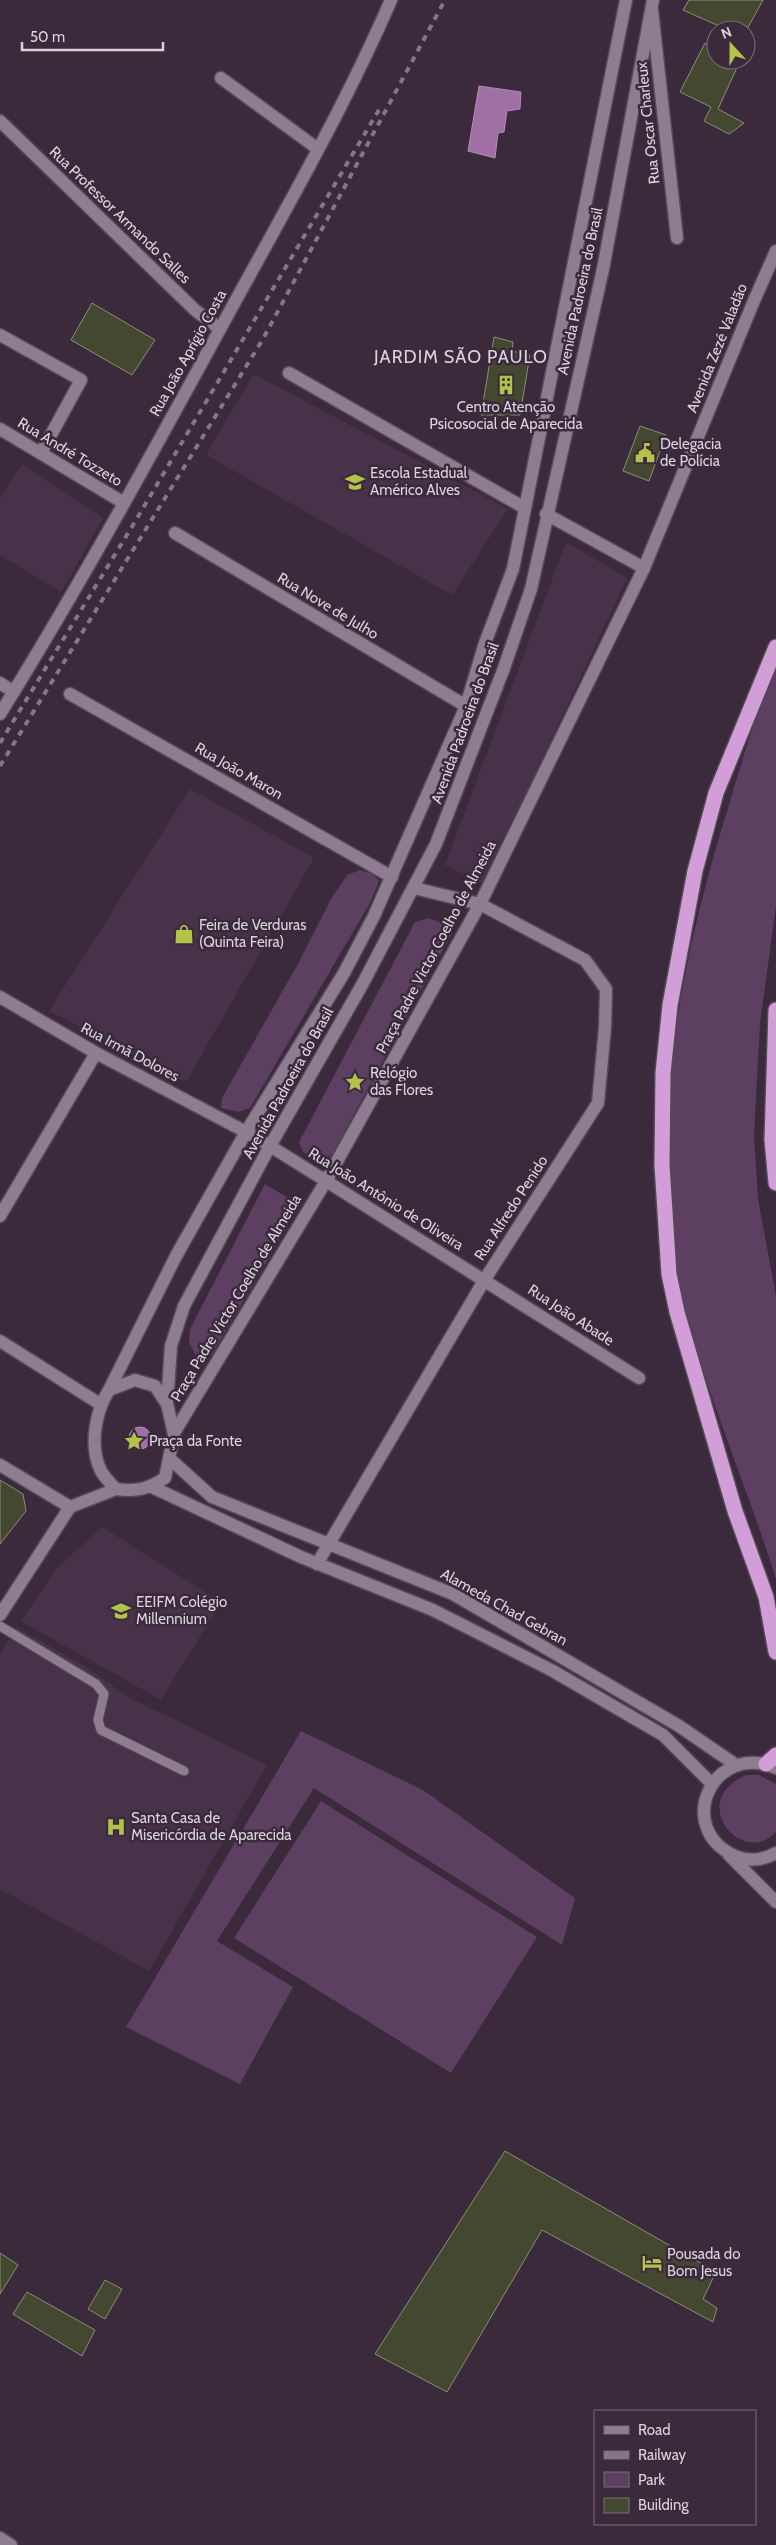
<svg xmlns="http://www.w3.org/2000/svg" width="776" height="2545" font-family="Cabin,sans-serif">
<style>
.built{fill:#47324a}
.green{fill:#5d3f61}
.water{fill:#9f6fa6;stroke:#b18db7}
.building{fill:#444831;stroke:#8a8f75}
.lines{fill:none;stroke-linecap:round;stroke-linejoin:round}
.service-casing{stroke:#554857;stroke-width:11}
.minor-casing{stroke:#554857;stroke-width:15}
.tertiary-casing{stroke:#554857;stroke-width:15}
.secondary-casing{stroke:#554857;stroke-width:15}
.motorway-casing{stroke:#554857;stroke-width:18}
.service{stroke:#8e7c91;stroke-width:9}
.minor{stroke:#8e7c91;stroke-width:12}
.tertiary{stroke:#8e7c91;stroke-width:12}
.secondary{stroke:#8e7c91;stroke-width:12}
.motorway{stroke:#d19ed8;stroke-width:15}
.rail{stroke:#847686;stroke-width:4;stroke-dasharray:6 6;stroke-linecap:butt}
.labels{text-anchor:middle;stroke-width:5;stroke-linejoin:round;paint-order:stroke}
.street-label{font-size:15px;fill:#dcd2de;stroke:#3a2a3c}
.poi-label{font-size:15px;fill:#dcd2de;stroke:#3a2a3c;text-anchor:start}
.quarter-label{font-size:18px;letter-spacing:1px;fill:#dcd2de;stroke:#3a2a3c}
</style>
<rect width="100%" height="100%" fill="#3a2a3c"/>
<path class="built" d="M254,374L508,509L452,595L206,455Z
M22,464L103,518L61,592L0,555V498Z
M566,542L627,578L484,884L445,865Z
M190,789L314,858L186,1082L49,1011Z
M102,1527L221,1602L161,1700L21,1621L56,1569Z
M16,1627L86,1667L130,1698L267,1765L149,1971L0,1889V1655Z"/>
<path class="green" d="M776,669V906L760,1024L754,1135L758,1199L776,1296V1579C749,1493 713,1410 689,1324C642,1154 677,972 728,808C742,761 755,714 776,669Z
M360,870L373,874L379,881L370,903L250,1108L239,1112L221,1108L222,1098L299,962L331,899L347,875Z
M429,918L445,924L451,935L332,1155L320,1160L303,1152L299,1142L415,922Z
M265,1184L300,1205L212,1354L207,1358L196,1356L189,1342L190,1329Z
M301,1731L423,1790L575,1898L562,1945L314,1788L217,1941L293,1987L240,2084L126,2027Z
M746,1775H759L776,1784V1832C742,1868 686,1801 746,1775Z
M321,1801L537,1937L451,2073L234,1938Z"/>
<path class="water" d="M479,86L521,92L520,109L507,111L504,132L498,133L495,158L468,151Z
M129 1438a11 11 0 1 1 22 0a11 11 0 1 1-22 0Z"/>
<path class="building" d="M689,0H763L746,31L728,30L683,10Z
M705,43L716,48V60L740,61L718,109L744,123L729,134L704,121L711,107L680,92Z
M92,303L155,340L132,375L71,340Z
M494,337L513,342L512,351L530,355L520,415H481Z
M640,426L666,435L649,481L623,471Z
M0,1480L23,1494L26,1511L0,1544Z
M505,2151L716,2272L703,2299L717,2308L713,2322L542,2230L447,2392L375,2354Z
M0,2253L18,2265L0,2294Z
M105,2280L122,2289L105,2319L88,2309Z
M27,2292L95,2330L82,2356L13,2314Z"/>
<g class="lines">
<defs>
<path id="service" d="M0,1626L96,1684L104,1694L98,1720L101,1730L184,1771"/>
<path id="minor" d="M652,10L677,238
M221,78L318,149
M0,121L195,310L220,329
M0,335L81,380L41,453
M289,373L523,507
M0,429L124,503
M546,514L644,568
M175,533L466,706
M0,683L14,692
M70,694L392,877
M0,714C82,582 157,445 231,309C287,207 345,106 391,0
M326,1181L639,1378
M0,1216L96,1053
M0,1465L70,1507
M317,1564L485,1279L598,1103L605,1027L606,989L585,960L480,904L414,888
M0,2538L11,2545"/>
<path id="tertiary" d="M0,997L96,1053L246,1132
M270,1146L326,1181
M174,1433L326,1181L480,904L644,568L753,303L776,251
M169,1458L212,1497L453,1594L679,1726L736,1765
M152,1487L301,1557L433,1610L553,1671L663,1735L712,1784
M776,1768C713,1741 673,1828 735,1856C748,1862 764,1860 776,1853
M729,1855L776,1902"/>
<path id="secondary" d="M246,1132L270,1146
M0,1341L100,1404
M109,1390L135,1380L155,1386L167,1404L174,1434L165,1478C148,1489 136,1492 116,1489C111,1484 105,1478 101,1471C89,1447 95,1412 109,1390L176,1256L246,1132L344,973L374,916L466,706L485,643L513,569L626,0
M167,1404L171,1346L184,1306L270,1146L362,985L436,844L504,668L531,589L603,269L653,0
M0,1615L70,1507L116,1489"/>
<path id="motorway" d="M776,647L716,793L695,871L670,1005L663,1073L662,1165L669,1274L677,1312L735,1511L766,1597L776,1652
M776,1010L772,1140L776,1183
M766,1764L776,1755"/>
</defs>
<use href="#service" class="service-casing"/>
<use href="#minor" class="minor-casing"/>
<use href="#tertiary" class="tertiary-casing"/>
<use href="#secondary" class="secondary-casing"/>
<use href="#motorway" class="motorway-casing"/>
<use href="#service" class="service"/>
<use href="#minor" class="minor"/>
<use href="#tertiary" class="tertiary"/>
<use href="#secondary" class="secondary"/>
<use href="#motorway" class="motorway"/>
<path class="rail" d="M0,743L136,520L380,108
M0,766L263,339L445,0"/>
</g>
<defs>
<symbol id="building-bare" viewBox="-9 -9 18 18"><path d="M-4-6H4V6H1V3H-1V6H-4ZM-2.5-4.3h1.7v1.8h-1.7ZM.8-4.3h1.7v1.8H.8ZM-2.5-1h1.7V.8h-1.7ZM.8-1h1.7V.8H.8Z" fill="#b3c24b" stroke="#3a2a3c" stroke-width="2.5" paint-order="stroke"/></symbol>
<symbol id="civic-bare" viewBox="-9 -9 18 18"><path d="M-.6-6.5H3V-4.5H.6V-3L4-1V1h2V6H-6V1h2V-1L-.6-3ZM-1.2 2.5V6h2.4V2.5Z" fill="#b3c24b" stroke="#3a2a3c" stroke-width="2.5" paint-order="stroke"/></symbol>
<symbol id="school-bare" viewBox="-9 -9 18 18"><path d="M0-5L7-2L0 1L-7-2ZM-4 1L0 2.5L4 1V4Q0 6-4 4Z" fill="#b3c24b" stroke="#3a2a3c" stroke-width="2.5" paint-order="stroke"/></symbol>
<symbol id="shop-bare" viewBox="-9 -9 18 18"><path d="M-5-2.5h2.3a2.7 3.5 0 0 1 5.4 0H5L5.5 6h-11ZM-1.5-2.5h3a1.5 2.3 0 0 0-3 0Z" fill="#b3c24b" stroke="#3a2a3c" stroke-width="2.5" paint-order="stroke"/></symbol>
<symbol id="sight-bare" viewBox="-9 -9 18 18"><path d="M0-6L1.8-2.2L6-1.7L2.9 1.2L3.7 5.4L0 3.3L-3.7 5.4L-2.9 1.2L-6-1.7L-1.8-2.2Z" fill="#b3c24b" stroke="#3a2a3c" stroke-width="2.5" paint-order="stroke"/></symbol>
<symbol id="hospital-bare" viewBox="-9 -9 18 18"><path d="M-5-5h3v3.5h4V-5h3V5h-3V1.5h-4V5h-3Z" fill="#b3c24b" stroke="#3a2a3c" stroke-width="2.5" paint-order="stroke"/></symbol>
<symbol id="hotel-bare" viewBox="-9 -9 18 18"><path d="M-6-4.5h1.5V1H6V5H4.5V3h-9V5H-6ZM-4 0a1.8 1.8 0 1 1 3.6 0ZM.5 0V-2.5h3Q6-2.5 6 0Z" fill="#b3c24b" stroke="#3a2a3c" stroke-width="2.5" paint-order="stroke"/></symbol>
</defs>
<g fill-rule="evenodd">
<use href="#building-bare" x="492" y="371" width="28" height="28"/>
<use href="#civic-bare" x="631" y="439" width="28" height="28"/>
<use href="#school-bare" x="341" y="468" width="28" height="28"/>
<use href="#shop-bare" x="170" y="920" width="28" height="28"/>
<use href="#sight-bare" x="341" y="1068" width="28" height="28"/>
<use href="#sight-bare" x="120" y="1427" width="28" height="28"/>
<use href="#school-bare" x="107" y="1597" width="28" height="28"/>
<use href="#hospital-bare" x="102" y="1813" width="28" height="28"/>
<use href="#hotel-bare" x="638" y="2249" width="28" height="28"/>
</g>
<g class="labels">
<g class="street-label">
<text transform="translate(648 123) rotate(-96)" y="5">Rua Oscar Charleux</text>
<text transform="translate(120 215) rotate(44)" y="5">Rua Professor Armando Salles</text>
<text transform="translate(580 291) rotate(-78)" y="5">Avenida Padroeira do Brasil</text>
<text transform="translate(717 348) rotate(-68)" y="5">Avenida Zezé Valadão</text>
<text transform="translate(188 353) rotate(-61)" y="5">Rua João Aprígio Costa</text>
<text transform="translate(70 452) rotate(31)" y="5">Rua André Tozzeto</text>
<text transform="translate(328 606) rotate(31)" y="5">Rua Nove de Julho</text>
<text transform="translate(465 723) rotate(-70)" y="5">Avenida Padroeira do Brasil</text>
<text transform="translate(239 771) rotate(30)" y="5">Rua João Maron</text>
<text transform="translate(436 947) rotate(-62)" y="5">Praça Padre Victor Coelho de Almeida</text>
<text transform="translate(130 1052) rotate(28)" y="5">Rua Irmã Dolores</text>
<text transform="translate(288 1083) rotate(-61)" y="5">Avenida Padroeira do Brasil</text>
<text transform="translate(386 1199) rotate(32)" y="5">Rua João Antônio de Oliveira</text>
<text transform="translate(511 1208) rotate(-57)" y="5">Rua Alfredo Penido</text>
<text transform="translate(236 1298) rotate(-59)" y="5">Praça Padre Victor Coelho de Almeida</text>
<text transform="translate(571 1315) rotate(33)" y="5">Rua João Abade</text>
<text transform="translate(504 1607) rotate(29)" y="5">Alameda Chad Gebran</text>
</g>
<g class="poi-label">
<text x="506" y="412" text-anchor="middle">Centro Atenção<tspan x="506" dy="17">Psicosocial de Aparecida</tspan></text>
<text x="660" y="449">Delegacia<tspan x="660" dy="17">de Polícia</tspan></text>
<text x="370" y="478">Escola Estadual<tspan x="370" dy="17">Américo Alves</tspan></text>
<text x="199" y="930">Feira de Verduras<tspan x="199" dy="17">(Quinta Feira)</tspan></text>
<text x="370" y="1078">Relógio<tspan x="370" dy="17">das Flores</tspan></text>
<text x="149" y="1446">Praça da Fonte</text>
<text x="136" y="1607">EEIFM Colégio<tspan x="136" dy="17">Millennium</tspan></text>
<text x="131" y="1823">Santa Casa de<tspan x="131" dy="17">Misericórdia de Aparecida</tspan></text>
<text x="667" y="2259">Pousada do<tspan x="667" dy="17">Bom Jesus</tspan></text>
</g>
<g class="quarter-label">
<text x="461" y="363">JARDIM SÃO PAULO</text>
</g>
</g>
<rect x="594" y="2410" width="162" height="115" fill="#3a2a3c" stroke="#7b6d7d"/>
<rect x="604" y="2426" width="25" height="8" fill="#8e7c91" stroke="#7b6d7d"/>
<text x="638" y="2435" font-size="15" fill="#dcd2de">Road</text>
<rect x="604" y="2451" width="25" height="8" fill="#847686" stroke="#7b6d7d"/>
<text x="638" y="2460" font-size="15" fill="#dcd2de">Railway</text>
<rect x="604" y="2472" width="25" height="15" fill="#5d3f61" stroke="#7b6d7d"/>
<text x="638" y="2485" font-size="15" fill="#dcd2de">Park</text>
<rect x="604" y="2498" width="25" height="15" fill="#444831" stroke="#7b6d7d"/>
<text x="638" y="2510" font-size="15" fill="#dcd2de">Building</text>
<g transform="translate(731 45) rotate(339)"><circle r="24" fill="#3a2a3c" stroke="#7b6d7d"/>
<path d="M0-4L9 19L0 12L-9 19Z" fill="#b3c24b"/>
<text y="-8" font-size="14" font-weight="bold" text-anchor="middle" fill="#dcd2de">N</text>
</g>
<path d="M22 42v8h141v-8" fill="none" stroke="#dcd2de" stroke-width="2.5"/>
<text x="30" y="42" font-size="15" fill="#dcd2de" stroke="#3a2a3c" stroke-width="4" paint-order="stroke">50 m</text>
</svg>
